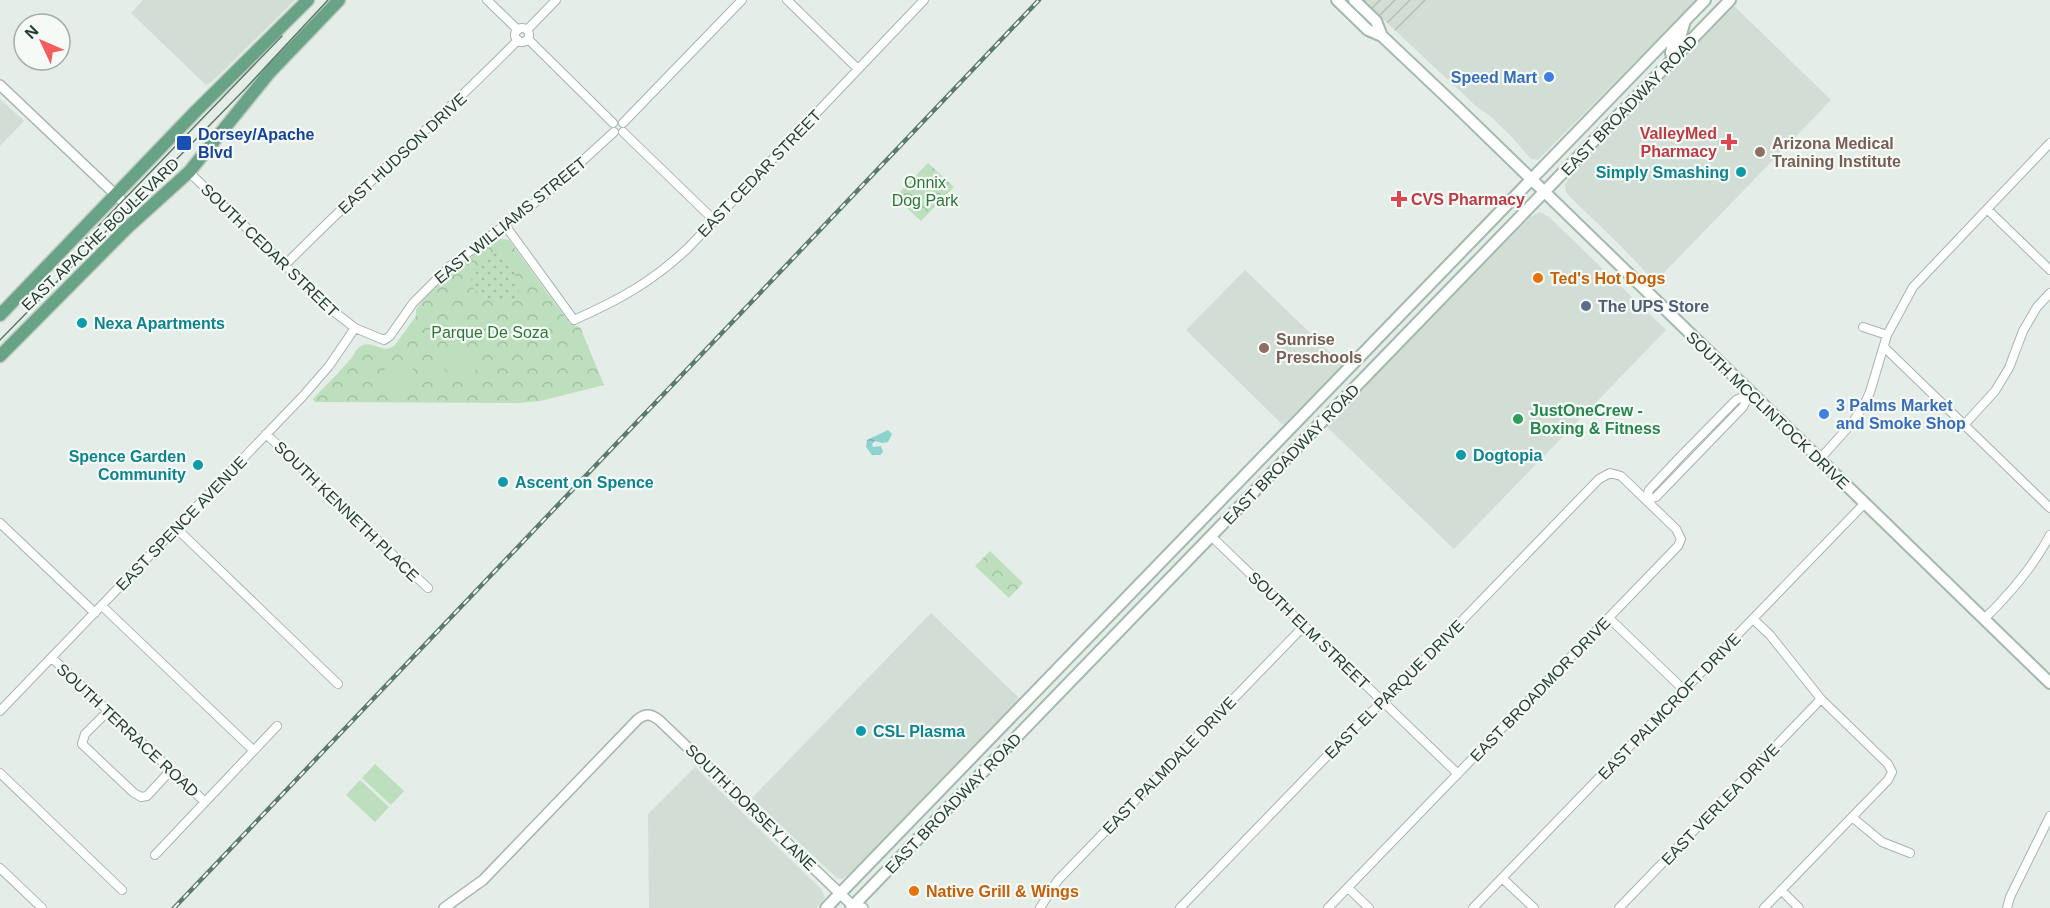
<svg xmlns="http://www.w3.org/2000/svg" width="2050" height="908" font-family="Arial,sans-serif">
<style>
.built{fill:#d2ddd5}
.industrial{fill:url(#industrial-furrows)}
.park{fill:url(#park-crowns)}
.garden{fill:url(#garden-dots)}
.pitch{fill:#bddfbe}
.water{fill:url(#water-waves)}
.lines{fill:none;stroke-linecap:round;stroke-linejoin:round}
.minor-casing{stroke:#a6b5ad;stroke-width:10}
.tertiary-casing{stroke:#a6b5ad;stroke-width:12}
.secondary-casing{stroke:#a2b9ac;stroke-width:14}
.primary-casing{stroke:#c1c9c5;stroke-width:15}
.minor{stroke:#fff;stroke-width:8}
.tertiary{stroke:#fff;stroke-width:9}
.secondary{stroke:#fff;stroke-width:10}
.primary{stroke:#68a386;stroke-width:12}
.tram{stroke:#5d7b6c;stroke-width:1.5}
.rail-casing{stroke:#5d7b6c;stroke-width:4.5}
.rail{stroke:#f5faf6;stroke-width:2;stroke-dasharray:7;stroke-linecap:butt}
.shop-dot{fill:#3f7fe0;stroke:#f5faf6;stroke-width:2}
.health-dot{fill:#e0444e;stroke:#f5faf6;stroke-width:2}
.transit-dot{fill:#1a4fb4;stroke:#f5faf6;stroke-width:2}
.education-dot{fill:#8d6e63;stroke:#f5faf6;stroke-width:2}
.culture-dot{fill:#0f9aa8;stroke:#f5faf6;stroke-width:2}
.food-dot{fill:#e8710a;stroke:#f5faf6;stroke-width:2}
.service-dot{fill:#5c6f8a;stroke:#f5faf6;stroke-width:2}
.leisure-dot{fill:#2e9e5b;stroke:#f5faf6;stroke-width:2}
.labels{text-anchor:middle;stroke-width:4.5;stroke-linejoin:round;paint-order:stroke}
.shop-label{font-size:16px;font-weight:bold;fill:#366cbe;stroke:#f5faf6;text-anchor:end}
.street-label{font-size:16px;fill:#233f31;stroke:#f5faf6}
.health-label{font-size:16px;font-weight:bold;fill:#be3a42;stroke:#f5faf6;text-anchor:end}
.transit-label{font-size:16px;font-weight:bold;fill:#164399;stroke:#f5faf6;text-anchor:start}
.education-label{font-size:16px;font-weight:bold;fill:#785e54;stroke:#f5faf6;text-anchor:start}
.culture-label{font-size:16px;font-weight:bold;fill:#0d838f;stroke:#f5faf6;text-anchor:start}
.park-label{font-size:16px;fill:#2c7737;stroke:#f5faf6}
.food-label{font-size:16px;font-weight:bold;fill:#c56008;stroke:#f5faf6;text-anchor:start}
.service-label{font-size:16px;font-weight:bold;fill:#4e5e75;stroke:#f5faf6;text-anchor:start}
.leisure-label{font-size:16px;font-weight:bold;fill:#27864d;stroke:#f5faf6;text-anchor:start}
</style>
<defs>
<pattern id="industrial-furrows" width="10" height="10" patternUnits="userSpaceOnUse" patternTransform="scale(1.5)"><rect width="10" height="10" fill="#d2ddd5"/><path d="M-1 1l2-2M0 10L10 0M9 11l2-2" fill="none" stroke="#b4bfb7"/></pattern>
<pattern id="park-crowns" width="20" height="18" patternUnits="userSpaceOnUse" patternTransform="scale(1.5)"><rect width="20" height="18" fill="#bddfbe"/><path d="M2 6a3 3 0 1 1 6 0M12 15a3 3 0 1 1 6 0" fill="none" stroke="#a2c0a4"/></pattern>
<pattern id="garden-dots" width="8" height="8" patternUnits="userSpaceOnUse" patternTransform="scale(1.5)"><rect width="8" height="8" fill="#bddfbe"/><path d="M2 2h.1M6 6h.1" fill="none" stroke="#a2c0a4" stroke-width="1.8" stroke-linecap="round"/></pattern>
<pattern id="water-waves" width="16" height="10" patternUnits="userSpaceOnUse" patternTransform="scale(1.5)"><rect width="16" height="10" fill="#8cd3cd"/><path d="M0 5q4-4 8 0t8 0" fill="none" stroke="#78b6b0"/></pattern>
</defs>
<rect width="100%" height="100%" fill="#e4ede7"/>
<path class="built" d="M143,0H295L221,73L210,83L206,85L131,13Z
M1434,0H1696L1538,160L1531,159L1512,137L1490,116L1477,107L1400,35Z
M1733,5L1831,100L1655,282L1621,246L1569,196L1566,192L1565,185L1569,177Z
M0,99L24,121L0,146Z
M1540,212L1549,217L1666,330L1454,549L1326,426L1530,217Z
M1245,270L1343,365L1283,425L1186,330Z
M931,613L1019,698L850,874L842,879L837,878L752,798Z
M695,767L822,890L825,898L816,908H649L648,814Z"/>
<path class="industrial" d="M1363,0H1434L1400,35Z"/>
<path class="park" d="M928,163L954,187L921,221L895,197Z
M497,238L509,240L570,324L580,327L604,385L540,401L519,403L315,402L313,399C326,385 341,371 353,356C355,352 358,347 363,345C375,341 383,355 395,345L416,316V309C438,281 466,255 497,238Z
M990,551L1023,583L1009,598L975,566Z"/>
<path class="garden" d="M496,253C521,258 511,276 520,294C502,312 484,299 469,284L481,260Z"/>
<path class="pitch" d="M457,343L479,367L464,381L442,356Z
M435,359L454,380L442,391L423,370Z
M412,365L416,388L387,393L383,370Z
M375,764L404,791L391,805L362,778Z
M360,780L389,807L375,822L346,795Z"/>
<path class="water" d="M888,430L892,434L888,442L882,443L875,441L872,444L873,447L881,446L883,452L880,455H872L866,447L867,440Z"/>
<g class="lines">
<defs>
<path id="minor" d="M487,0L518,30
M787,0L858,69
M515 35a7 7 0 1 1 14 0a7 7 0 1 1-14 0Z
M527,30L556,0
M528,39L613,123
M623,123L742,0
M623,132L714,220
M189,172L328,307L355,328L384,340L390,336L413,303L450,266L545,195L614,132
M1987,209L2050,270
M505,225L574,320C619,300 652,282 688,248L924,0
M285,265C361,188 442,117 518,40
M1863,327L1887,335
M1884,347L2050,508
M1750,393L1743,407L1656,497L1646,500L1649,490L1680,457L1736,400Z
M1964,425L1995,391L2009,368L2023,331L2037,307L2050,293
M266,434L428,588
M1819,460L1853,422L1865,403L1870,392L1887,335L1913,287L2050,143
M0,523L95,613
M176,528L338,684
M1211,536L1458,774
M102,606L253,750
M1609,618L1684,690
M1753,619L1770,635L1821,699L1888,764L1892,772L1888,780L1764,908
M1984,619C2010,594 2033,567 2050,535
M52,658L205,802
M109,710L85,734L82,744L134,793L141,797L147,796L171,770
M0,711L303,396L329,366L355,328
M0,773L122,890
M1852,817L1882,842L1910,853
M155,855L277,726
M0,868L42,908
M1502,878L1534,908
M1348,888L1369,908
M1781,890L1799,908
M1040,908L1058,880L1304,626
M1180,908L1358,724L1389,696L1599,479L1610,473L1621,476L1676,529L1681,539L1678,546L1328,908
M1473,908L1864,504
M1619,908L1821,699
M2007,908L2010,897L2050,816"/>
<path id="tertiary" d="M0,85L139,217
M444,908L483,880L638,719C646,713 651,714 659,720L853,906L863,908"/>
<path id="secondary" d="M1337,0L1368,30L1382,36L1457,107L2050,683
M1354,0L1376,21L1382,36
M1674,58L1671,53L1672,48L1680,38L1684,24
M826,908L1705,0
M851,908L1730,0"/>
<path id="primary" d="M0,315L196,111L308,0
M0,356L127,228L189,172L270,72L339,0"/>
</defs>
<use href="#minor" class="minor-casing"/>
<use href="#tertiary" class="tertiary-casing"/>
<use href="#secondary" class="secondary-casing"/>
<use href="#primary" class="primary-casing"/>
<use href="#minor" class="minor"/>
<use href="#tertiary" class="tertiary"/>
<use href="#secondary" class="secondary"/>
<use href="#primary" class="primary"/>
<path class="tram" d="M82,243L282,36
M0,340L245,89L328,0"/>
<defs>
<path id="rail" d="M174,908L1039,0"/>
</defs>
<use href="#rail" class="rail-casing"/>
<use href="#rail" class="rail"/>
</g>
<g class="shop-dot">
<circle cx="1549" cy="77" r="6"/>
<circle cx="1824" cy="414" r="6"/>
</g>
<g class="health-dot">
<path d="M1726 133h6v6h6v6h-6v6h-6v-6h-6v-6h6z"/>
<path d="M1396 190h6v6h6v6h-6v6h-6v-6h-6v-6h6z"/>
</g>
<rect class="transit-dot" x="176" y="135" width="16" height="16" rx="3"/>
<g class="education-dot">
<circle cx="1760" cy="152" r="6"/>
<circle cx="1264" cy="348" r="6"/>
</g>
<g class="culture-dot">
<circle cx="1741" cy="172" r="6"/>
<circle cx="82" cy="323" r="6"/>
<circle cx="1461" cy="455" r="6"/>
<circle cx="198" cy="465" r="6"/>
<circle cx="503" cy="482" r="6"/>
<circle cx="861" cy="731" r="6"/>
</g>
<g class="food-dot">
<circle cx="1538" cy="278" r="6"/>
<circle cx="914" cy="891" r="6"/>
</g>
<circle class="service-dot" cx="1586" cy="306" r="6"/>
<circle class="leisure-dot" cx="1518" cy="419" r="6"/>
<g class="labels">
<g class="shop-label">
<text x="1537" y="83">Speed Mart</text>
<text x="1836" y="411" text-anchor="start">3 Palms Market<tspan x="1836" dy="18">and Smoke Shop</tspan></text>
</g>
<g class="street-label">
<text transform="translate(1629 105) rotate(-46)" y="6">EAST BROADWAY ROAD</text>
<text transform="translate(402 153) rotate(-43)" y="6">EAST HUDSON DRIVE</text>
<text transform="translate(759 173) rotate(-46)" y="6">EAST CEDAR STREET</text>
<text transform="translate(510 220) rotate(-39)" y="6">EAST WILLIAMS STREET</text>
<text transform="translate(100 234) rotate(-44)" y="6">EAST APACHE BOULEVARD</text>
<text transform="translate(270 250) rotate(44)" y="6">SOUTH CEDAR STREET</text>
<text transform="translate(1768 410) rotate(44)" y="6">SOUTH MCCLINTOCK DRIVE</text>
<text transform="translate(1291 454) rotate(-46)" y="6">EAST BROADWAY ROAD</text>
<text transform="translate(347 511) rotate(44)" y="6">SOUTH KENNETH PLACE</text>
<text transform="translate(181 523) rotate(-46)" y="6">EAST SPENCE AVENUE</text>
<text transform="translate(1309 630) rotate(44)" y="6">SOUTH ELM STREET</text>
<text transform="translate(1394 689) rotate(-45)" y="6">EAST EL PARQUE DRIVE</text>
<text transform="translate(1540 689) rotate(-46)" y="6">EAST BROADMOR DRIVE</text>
<text transform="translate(1669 706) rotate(-46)" y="6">EAST PALMCROFT DRIVE</text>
<text transform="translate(128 730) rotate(43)" y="6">SOUTH TERRACE ROAD</text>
<text transform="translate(1169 765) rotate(-46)" y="6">EAST PALMDALE DRIVE</text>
<text transform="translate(953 803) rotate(-46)" y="6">EAST BROADWAY ROAD</text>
<text transform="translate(1720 804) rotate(-46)" y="6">EAST VERLEA DRIVE</text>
<text transform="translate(751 807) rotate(44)" y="6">SOUTH DORSEY LANE</text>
</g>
<g class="health-label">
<text x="1717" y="139">ValleyMed<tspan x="1717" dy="18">Pharmacy</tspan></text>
<text x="1411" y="205" text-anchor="start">CVS Pharmacy</text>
</g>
<g class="transit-label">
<text x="198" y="140">Dorsey/Apache<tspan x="198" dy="18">Blvd</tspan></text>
</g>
<g class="education-label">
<text x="1772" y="149">Arizona Medical<tspan x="1772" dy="18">Training Institute</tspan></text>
<text x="1276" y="345">Sunrise<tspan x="1276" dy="18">Preschools</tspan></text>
</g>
<g class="culture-label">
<text x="1729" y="178" text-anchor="end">Simply Smashing</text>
<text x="94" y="329">Nexa Apartments</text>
<text x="1473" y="461">Dogtopia</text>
<text x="186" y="462" text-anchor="end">Spence Garden<tspan x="186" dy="18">Community</tspan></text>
<text x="515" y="488">Ascent on Spence</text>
<text x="873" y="737">CSL Plasma</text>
</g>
<g class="park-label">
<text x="925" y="188">Onnix<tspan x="925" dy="18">Dog Park</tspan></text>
<text x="490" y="338">Parque De Soza</text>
</g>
<g class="food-label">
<text x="1550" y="284">Ted's Hot Dogs</text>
<text x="926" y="897">Native Grill &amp; Wings</text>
</g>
<g class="service-label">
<text x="1598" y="312">The UPS Store</text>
</g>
<g class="leisure-label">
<text x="1530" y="416">JustOneCrew -<tspan x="1530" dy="18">Boxing &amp; Fitness</tspan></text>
</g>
</g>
<g transform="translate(42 42) rotate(314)"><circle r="28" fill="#f5faf6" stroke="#a1afa7" stroke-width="1.5"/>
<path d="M0-4.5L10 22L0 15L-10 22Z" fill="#f35d5c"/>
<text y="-9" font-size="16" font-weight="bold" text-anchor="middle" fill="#233f31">N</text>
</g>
</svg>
